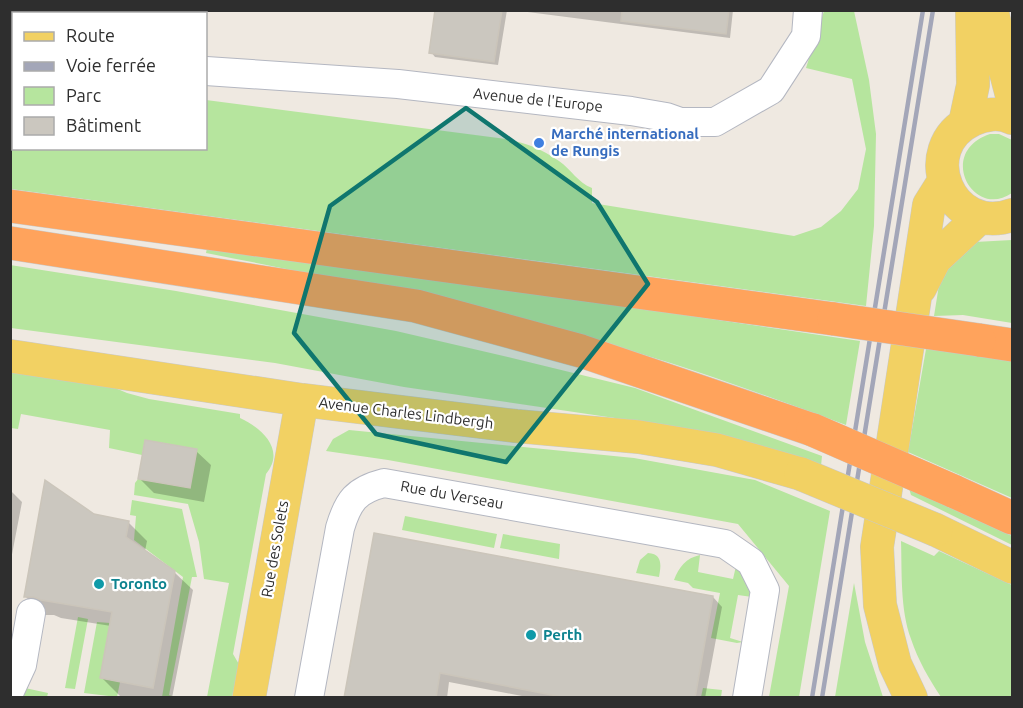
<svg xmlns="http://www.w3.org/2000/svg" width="1023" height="708" font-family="Ubuntu,sans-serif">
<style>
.green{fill:#b6e59e}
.shadow{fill:#0003}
.building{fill:#cbc7bf;stroke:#cbc5ba;stroke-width:1.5}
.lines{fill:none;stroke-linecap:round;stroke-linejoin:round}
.minor-casing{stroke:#b4b7c1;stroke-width:30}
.major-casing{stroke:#c9c9c9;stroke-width:34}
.highway-casing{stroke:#c9c9c9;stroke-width:34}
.minor{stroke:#fff;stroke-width:28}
.major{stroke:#f2d163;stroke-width:33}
.highway{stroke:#ffa35c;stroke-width:33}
.rail{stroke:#a3a6b8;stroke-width:4.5}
.major-bridge-casing{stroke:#c9c9c9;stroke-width:34;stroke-linecap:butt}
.highway-bridge-casing{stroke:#c9c9c9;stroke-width:34;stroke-linecap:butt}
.major-bridge{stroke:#f2d163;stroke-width:33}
.highway-bridge{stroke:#ffa35c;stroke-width:33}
.marked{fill:#0f766e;fill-opacity:0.2;stroke:#0f766e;stroke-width:4.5;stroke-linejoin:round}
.shop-dot{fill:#3f7fe0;stroke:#fff;stroke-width:2}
.culture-dot{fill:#0f9aa8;stroke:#fff;stroke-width:2}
.labels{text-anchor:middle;stroke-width:4.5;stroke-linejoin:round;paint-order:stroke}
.street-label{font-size:15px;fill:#2e2e2e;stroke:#fff}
.shop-label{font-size:15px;font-weight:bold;fill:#366cbe;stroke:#fff;text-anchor:start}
.culture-label{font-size:15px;font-weight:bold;fill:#0d838f;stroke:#fff;text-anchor:start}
</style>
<rect width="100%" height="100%" fill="#efe9e1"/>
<path class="green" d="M824,11H854L869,80L876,134L874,226L866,306L11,189V140L13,137L14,148H206V100L506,139C528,144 540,148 559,161C571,169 578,183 592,188V203L794,236L821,227L841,211L858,189L866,149L852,79L806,68Z
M990,134H999L1012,140V193C973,220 936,152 990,134Z
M1012,240V323L963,315L934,316L939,285L955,257L975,242Z
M207,248L651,310L860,341L846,425C757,392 667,359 574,335C453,302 329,277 206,253Z
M10,265L176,291L396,331L512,358L635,388L822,456L821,466L696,430L404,387L275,363L11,328Z
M926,349L1012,360V498L908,452Z
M11,365L94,379L127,393L149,399L240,414V418C262,428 286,450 266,474L233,654L240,666L232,697H207L229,583L204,579L199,542L188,504L134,495L135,483L138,479L190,488L197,449L145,440L142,455L109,448L110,430L21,414L18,429L11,428Z
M349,430L634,458L755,480L830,511L799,697H769L789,586L738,524L388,460L326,451L333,439Z
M908,485L1012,536V545L911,495Z
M132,500L182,509L197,577H192L169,695L175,697H162L183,577L134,540L136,516L130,515Z
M405,516L497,534L494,548L402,530Z
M503,534L560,544L559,559L500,548Z
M901,541L934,556L939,551L1012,585V697H941C929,679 918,660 911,639C900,610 902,572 901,541Z
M648,553C663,554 661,566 659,577L636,573L640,560Z
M700,555L698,572L733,579L736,566L744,572L752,597L738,595L730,638L743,642L737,643L711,638L720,593L693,588L688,583L674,580C679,567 686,558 700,555Z
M854,583L865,642L883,697H835Z
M78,617L88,619L75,689L65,688Z
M97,622L110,623L100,678L120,682L117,697L84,693Z
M25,688L48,693L47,697L21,698Z
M703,688L722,690L721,697H701Z"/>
<path class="shadow" d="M436,10H507L498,65L435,57L431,52Z
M512,10H733L730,38Z
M196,451L211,465L204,502L154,493L140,479Z
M10,490L22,502L10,565Z
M93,516L128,522L147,541L145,551L174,572L193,590L172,698L120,696L101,677L111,626L61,618L54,615H43L25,596Z
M713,597L722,607L705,698H532L449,682L447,698H346Z"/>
<path class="building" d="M435,10H502L494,62L429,53Z
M622,10H729L726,34L621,21Z
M145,440L197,449L190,488L138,479Z
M45,480L94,514L129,521L126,537L175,571L153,688L100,678L112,612L41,600L34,597H24Z
M374,533L713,596L695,698H567L440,673L436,698H344Z"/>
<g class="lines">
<defs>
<path id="minor" d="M101,14V10
M10,48L14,49
M206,71L398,84L631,111L666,117L680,122H715L771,90L806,36L808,10
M10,80L14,78
M10,120L14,118
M10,691L22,665L31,613
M309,698L340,528C348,501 356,490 384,483L725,544L751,562L765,590L747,698"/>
<path id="major" d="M992,10L1000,50L1012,96
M1012,118C1000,112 984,114 972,120C913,148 950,237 1012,215
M965,123L973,85L972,10
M920,288L935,259L980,217
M10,356L302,400L516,426L639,437L717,450L801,474
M936,530L1012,567
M249,698L302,400
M911,698L895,664L880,605L877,547L929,205L944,181"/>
<path id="highway" d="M10,206L834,319
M10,243L416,306L581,351L813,430
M979,340L1012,345
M953,491L1012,518"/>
</defs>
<use href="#minor" class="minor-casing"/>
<use href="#major" class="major-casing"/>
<use href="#highway" class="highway-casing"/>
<use href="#minor" class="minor"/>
<use href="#major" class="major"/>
<use href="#highway" class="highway"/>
<path class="rail" d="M812,698L923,10
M822,698L933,10"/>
<defs>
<path id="major-bridge" d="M801,474L936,530"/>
<path id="highway-bridge" d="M834,319L979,340
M813,430L953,491"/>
</defs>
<use href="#major-bridge" class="major-bridge-casing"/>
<use href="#highway-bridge" class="highway-bridge-casing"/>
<use href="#major-bridge" class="major-bridge"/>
<use href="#highway-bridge" class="highway-bridge"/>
</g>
<path class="marked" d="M466,108L597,202L648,284L506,462L376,434L294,333L330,206Z"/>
<circle class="shop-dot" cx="539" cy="143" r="6"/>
<g class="culture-dot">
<circle cx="99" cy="584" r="6"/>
<circle cx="531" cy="635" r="6"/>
</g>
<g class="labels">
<g class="street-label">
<text transform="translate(538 100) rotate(6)" y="5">Avenue de l'Europe</text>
<text transform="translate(406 413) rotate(7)" y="5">Avenue Charles Lindbergh</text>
<text transform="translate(452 495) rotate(10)" y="5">Rue du Verseau</text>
<text transform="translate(275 549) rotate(-80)" y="5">Rue des Solets</text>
</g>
<g class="shop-label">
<text x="551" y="139">Marché international<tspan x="551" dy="17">de Rungis</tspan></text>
</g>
<g class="culture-label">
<text x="111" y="589">Toronto</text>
<text x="543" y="640">Perth</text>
</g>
</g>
<rect width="1023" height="708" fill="none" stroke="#2e2e2e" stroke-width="24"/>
<rect x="12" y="12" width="195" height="138" fill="#ffffff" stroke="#ababab" stroke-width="1.5"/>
<rect x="24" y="32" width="30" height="9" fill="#f2d163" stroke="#ababab" stroke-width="1.5"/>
<text x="66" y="42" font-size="18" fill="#2e2e2e">Route</text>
<rect x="24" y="62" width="30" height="9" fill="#a3a6b8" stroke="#ababab" stroke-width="1.5"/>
<text x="66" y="72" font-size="18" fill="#2e2e2e">Voie ferrée</text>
<rect x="24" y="87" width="30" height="18" fill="#b6e59e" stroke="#ababab" stroke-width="1.5"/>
<text x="66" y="102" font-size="18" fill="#2e2e2e">Parc</text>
<rect x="24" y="117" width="30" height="18" fill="#cbc7bf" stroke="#ababab" stroke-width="1.5"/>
<text x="66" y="132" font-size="18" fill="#2e2e2e">Bâtiment</text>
</svg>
